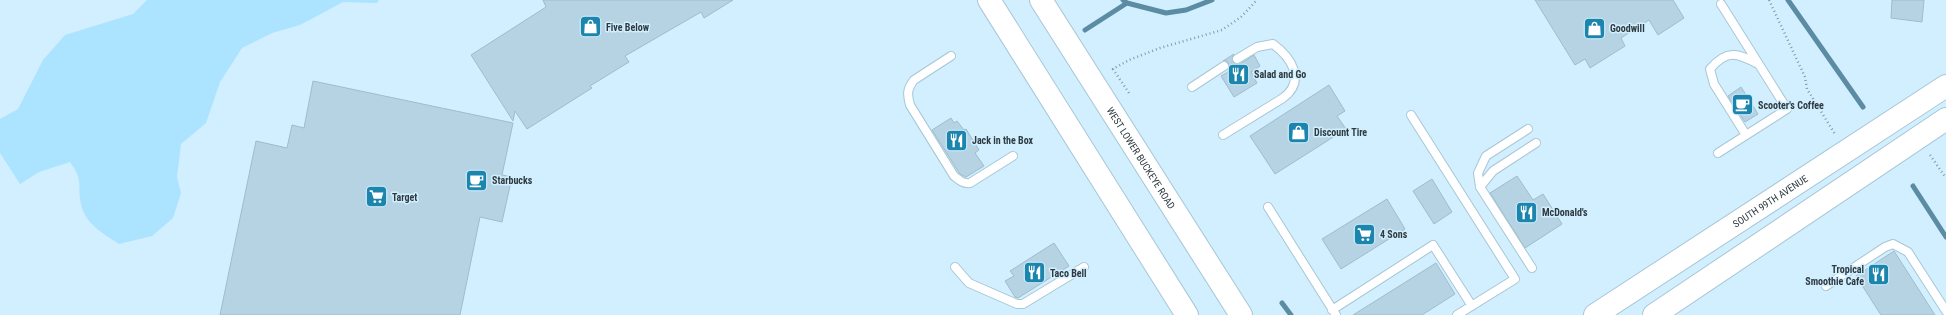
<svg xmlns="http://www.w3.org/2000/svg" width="1946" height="315" font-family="'Roboto Condensed',sans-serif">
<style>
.green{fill:#ace3fe}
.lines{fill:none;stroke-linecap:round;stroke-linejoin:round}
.stream{stroke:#5b8ca3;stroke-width:5}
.building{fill:#b5d3e2;stroke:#9fbccb}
.lane-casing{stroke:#a8c6d5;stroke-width:10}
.secondary-casing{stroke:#a8c6d5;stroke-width:24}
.path{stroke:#859aa6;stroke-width:2.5;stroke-dasharray:1 3;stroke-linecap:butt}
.lane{stroke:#fff;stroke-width:8}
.secondary{stroke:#fff;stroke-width:22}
.labels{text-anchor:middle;stroke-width:3;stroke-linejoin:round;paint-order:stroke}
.poi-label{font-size:10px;font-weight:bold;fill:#2e3a40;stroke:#d1efff;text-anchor:start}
.street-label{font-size:10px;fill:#2e3a40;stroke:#d1efff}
</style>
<rect width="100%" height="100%" fill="#d1efff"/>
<path class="green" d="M147,0H379L377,3L343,2L300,25L272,33L242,48L220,82L206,123L181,144L177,177L181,193L173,218L152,236L119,244C104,234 85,224 81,204C77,184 84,181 70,162L39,172L20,184L0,153V119L18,109L43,60L65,35L133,14Z"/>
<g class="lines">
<path class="stream" d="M1123,0L1127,3L1166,13L1186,10L1212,0
M1788,0L1863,107
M1085,30L1127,3
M1913,186L1946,237
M1282,303L1291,315"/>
</g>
<path class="building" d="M543,0H733L704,18L701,12L625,56L629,62L590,86L592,88L527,129L515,111L513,121L471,55L546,7Z
M1535,0H1673L1684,18L1658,35L1649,20L1621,38L1625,46L1590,68L1585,59L1575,65Z
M1892,0H1924L1922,22L1891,18Z
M1234,54L1232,59L1235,64H1240L1254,55L1260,66L1251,72L1257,83L1234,97L1221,76L1228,72L1229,66L1227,61H1223Z
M313,81L513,123L502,175L512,177L502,222L480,217L460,315H220L256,141L287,148L292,125L304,128Z
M1329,85L1345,111L1337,116L1346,129L1275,174L1250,136Z
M1741,87L1758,114L1745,122L1728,96Z
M951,118L954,123L957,121L964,130L966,129L979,150L975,153L984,166L966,177L960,174L932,130Z
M1517,176L1533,200L1543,194L1562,224L1525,248L1490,193Z
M1432,179L1452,212L1434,224L1413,191Z
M1387,199L1405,229L1341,269L1322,239Z
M1054,243L1069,266L1018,298L1015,297L1005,281L1014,276L1010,271Z
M1894,251L1935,315H1881L1856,276Z
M1436,263L1455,294L1422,315H1353Z"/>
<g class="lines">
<defs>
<path id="lane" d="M951,56L914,80C907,89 907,94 910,105L954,176C959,180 963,184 970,183L1013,156
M1192,87L1224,66
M1411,115L1515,279L1457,315
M1528,129L1486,156L1478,173L1480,187L1532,268
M1223,135L1283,98C1306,81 1292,58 1273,44L1257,47L1237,59
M1746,135L1714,84L1710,69C1727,49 1737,53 1758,64
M1718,153L1787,109L1721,4
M1480,187L1493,171L1536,143
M1268,207L1336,315
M955,267L969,283L1017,304H1023L1084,267
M1826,286L1885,247L1893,244L1908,252L1946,311
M1332,310L1433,245L1472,306"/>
<g id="secondary">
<path d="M989,0L1187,315"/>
<path id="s1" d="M1041,0L1241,315"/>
<path id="s2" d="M1595,315L1946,86"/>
<path d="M1654,315L1946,119"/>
</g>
</defs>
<use href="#lane" class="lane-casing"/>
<use href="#secondary" class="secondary-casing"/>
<path class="path" d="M1769,0L1805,77L1807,89L1835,134
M1129,93L1113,69L1129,60L1160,48L1222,30L1241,17L1257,0
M1930,155L1946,178"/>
<use href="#lane" class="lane"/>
<use href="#secondary" class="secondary"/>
</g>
<defs>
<symbol id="shop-square" viewBox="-11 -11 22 22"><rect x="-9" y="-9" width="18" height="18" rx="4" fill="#1b85ad" stroke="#d1efff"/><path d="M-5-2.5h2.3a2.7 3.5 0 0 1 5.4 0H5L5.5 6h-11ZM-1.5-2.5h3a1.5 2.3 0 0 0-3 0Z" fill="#fff"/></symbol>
<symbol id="restaurant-square" viewBox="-11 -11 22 22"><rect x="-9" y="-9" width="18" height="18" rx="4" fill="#1b85ad" stroke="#d1efff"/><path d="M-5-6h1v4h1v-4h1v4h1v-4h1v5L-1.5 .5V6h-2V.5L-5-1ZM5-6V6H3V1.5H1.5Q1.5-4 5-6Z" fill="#fff"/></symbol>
<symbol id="cafe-square" viewBox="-11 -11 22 22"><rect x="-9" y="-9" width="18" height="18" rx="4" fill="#1b85ad" stroke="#d1efff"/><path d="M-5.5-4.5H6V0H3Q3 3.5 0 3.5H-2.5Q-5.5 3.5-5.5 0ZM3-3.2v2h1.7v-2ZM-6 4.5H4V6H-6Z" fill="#fff"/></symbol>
<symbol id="supermarket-square" viewBox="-11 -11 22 22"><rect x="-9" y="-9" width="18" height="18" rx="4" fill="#1b85ad" stroke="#d1efff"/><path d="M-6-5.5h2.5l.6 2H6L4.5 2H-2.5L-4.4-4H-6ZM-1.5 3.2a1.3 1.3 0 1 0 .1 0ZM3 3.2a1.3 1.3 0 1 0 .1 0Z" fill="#fff"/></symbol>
</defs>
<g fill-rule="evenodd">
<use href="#shop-square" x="578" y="14" width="25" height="25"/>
<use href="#shop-square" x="1582" y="16" width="25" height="25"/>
<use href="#restaurant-square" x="1226" y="62" width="25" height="25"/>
<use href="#cafe-square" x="1730" y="92" width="25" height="25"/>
<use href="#shop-square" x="1286" y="120" width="25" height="25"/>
<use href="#restaurant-square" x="944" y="128" width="25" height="25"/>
<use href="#cafe-square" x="464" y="168" width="25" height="25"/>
<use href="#supermarket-square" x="364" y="184" width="25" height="25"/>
<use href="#restaurant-square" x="1514" y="200" width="25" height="25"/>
<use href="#supermarket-square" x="1352" y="222" width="25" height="25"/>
<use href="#restaurant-square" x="1022" y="260" width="25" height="25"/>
<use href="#restaurant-square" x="1866" y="262" width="25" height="25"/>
</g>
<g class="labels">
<g class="poi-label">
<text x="606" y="31">Five Below</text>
<text x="1610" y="32">Goodwill</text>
<text x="1254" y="78">Salad and Go</text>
<text x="1758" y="109">Scooter's Coffee</text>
<text x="1314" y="136">Discount Tire</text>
<text x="972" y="144">Jack in the Box</text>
<text x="492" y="184">Starbucks</text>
<text x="392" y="201">Target</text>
<text x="1542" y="216">McDonald's</text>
<text x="1380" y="238">4 Sons</text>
<text x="1864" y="273" text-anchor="end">Tropical<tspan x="1864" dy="12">Smoothie Cafe</tspan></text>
<text x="1050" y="277">Taco Bell</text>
</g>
<g class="street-label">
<text dy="4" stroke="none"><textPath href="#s1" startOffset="187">WEST LOWER BUCKEYE ROAD</textPath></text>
<text dy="4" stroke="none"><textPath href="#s2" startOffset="209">SOUTH 99TH AVENUE</textPath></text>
</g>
</g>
</svg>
